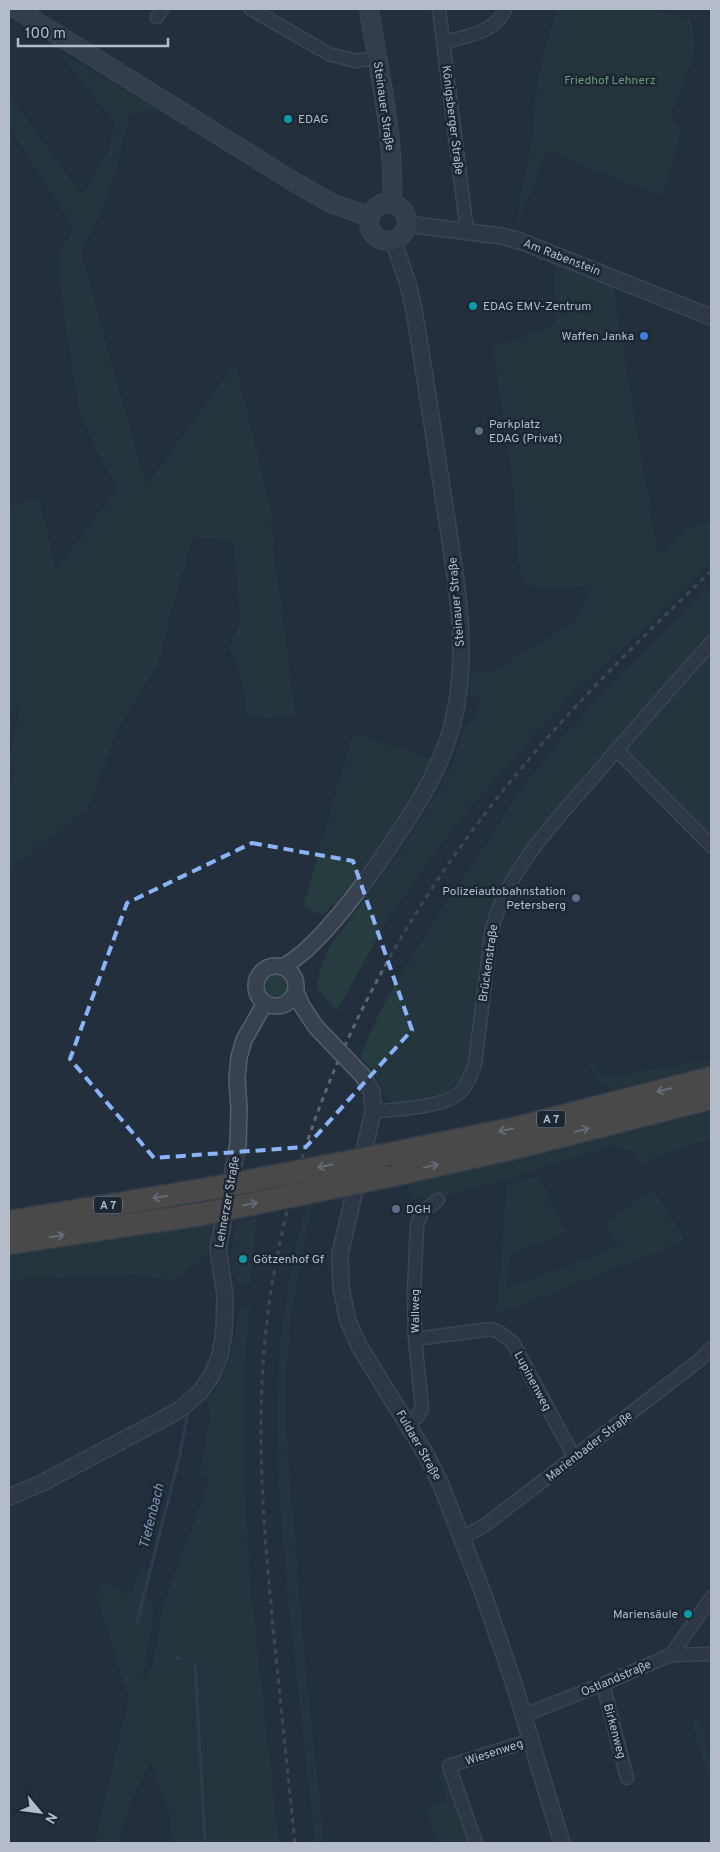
<svg xmlns="http://www.w3.org/2000/svg" width="720" height="1852" font-family="Overpass,sans-serif">
<style>
.green{fill:#263c3f}
.lines{fill:none;stroke-linecap:round;stroke-linejoin:round}
.stream{stroke:#394c67;stroke-width:3}
.minor-casing{stroke:#565f6c;stroke-width:15}
.tertiary-casing{stroke:#565f6c;stroke-width:18}
.secondary-casing{stroke:#565f6c;stroke-width:20}
.motorway-casing{stroke:#434c59;stroke-width:25}
.minor{stroke:#38414e;stroke-width:12}
.tertiary{stroke:#38414e;stroke-width:15}
.secondary{stroke:#465061;stroke-width:18}
.motorway{stroke:#746855;stroke-width:22}
.rail{stroke:#5a6575;stroke-width:3;stroke-dasharray:5 5;stroke-linecap:butt}
.tertiary-bridge-casing{stroke:#565f6c;stroke-width:18;stroke-linecap:butt}
.motorway-bridge-casing{stroke:#434c59;stroke-width:25;stroke-linecap:butt}
.tertiary-bridge{stroke:#38414e;stroke-width:15}
.motorway-bridge{stroke:#746855;stroke-width:22}
.oneway{stroke:#aeb4bd}
.marked{fill:none;stroke:#8ab4f8;stroke-width:4;stroke-dasharray:10 6;stroke-linejoin:round}
.culture-dot{fill:#0f9aa8;stroke:#1d2633;stroke-width:2}
.shop-dot{fill:#3f7fe0;stroke:#1d2633;stroke-width:2}
.service-dot{fill:#5c6f8a;stroke:#1d2633;stroke-width:2}
.labels{text-anchor:middle;stroke-width:5;stroke-linejoin:round;paint-order:stroke}
.shield{fill:#1d2633;stroke:#878f9c;stroke-width:1}
.shield-label{font-size:11px;font-weight:bold;fill:#b4bcc9}
.park-label{font-size:12px;fill:#6b9a76;stroke:#1d2633}
.street-label{font-size:12px;fill:#b4bcc9;stroke:#1d2633}
.poi-label{font-size:12px;fill:#b4bcc9;stroke:#1d2633;text-anchor:start}
.water-label{font-size:14px;font-style:italic;fill:#7c92b1;stroke:#1d2633}
</style>
<rect width="100%" height="100%" fill="#242f3e"/>
<path class="green" d="M557,9H645L691,18L695,43L692,60L671,114L680,135L662,196L571,161L551,150L544,157L515,231L533,132L535,99L544,52Z
M59,53L160,110L129,114L118,162L102,210L81,253L146,487L235,364L270,507L273,545L295,715L259,719L245,713C246,686 240,670 229,647L240,622L234,542L192,537L157,665L118,728L87,809L9,870V784L17,771L9,762V759L21,703L9,716V507L39,498L56,571L118,488L98,453L79,411L60,284V252L74,228L9,126V95L82,196L107,154L115,122Z
M555,258L612,282L658,557L685,529L708,521L711,516V562L646,627L573,692L483,792L446,837L388,918L337,1011L317,988L320,969L329,948L398,854L437,794L452,764L465,726L475,717L480,701L469,693L471,672H494L579,618L591,586L556,590L537,589L524,582L518,562L514,490L493,347L555,325Z
M711,587V635C676,675 640,714 605,754C561,803 513,855 488,916L467,1068C449,1101 423,1102 388,1104C381,1081 376,1074 360,1056L379,1014L402,973L452,893L486,845L515,798L570,729L620,675Z
M711,651V841L624,752Z
M353,733L434,759C402,813 369,870 324,914L315,913L304,904Z
M266 985a11 11 0 1 1 22 0a11 11 0 1 1-22 0Z
M711,1060V1066L613,1089C598,1086 594,1078 589,1064L594,1061L601,1077Z
M711,1112V1140L691,1144L649,1161L646,1165L634,1155L636,1150L633,1148L628,1151L613,1145L510,1178L431,1199H410L408,1178Z
M539,1176L566,1234L509,1254L507,1288L618,1247L606,1223L653,1190L686,1241L497,1314L507,1184Z
M312,1203L291,1314L285,1381L286,1433L303,1642L324,1843H315L311,1806C304,1742 297,1678 290,1614C282,1531 274,1448 279,1365C283,1310 293,1258 306,1205Z
M256,1219L251,1282L247,1286C222,1281 233,1241 237,1222Z
M201,1221L200,1227L212,1224L208,1253L173,1281L138,1275L9,1280V1255Z
M250,1303L244,1365V1491L251,1592L279,1843H172L171,1820L151,1761L131,1801L117,1843H95L129,1698L96,1595L106,1581L131,1596L139,1570L148,1569L146,1594L154,1608L143,1677L147,1678L153,1662L165,1600L211,1477H199L211,1419L207,1401L219,1384L227,1368L241,1308Z
M699,1718L711,1763V1786L691,1719Z
M446,1770L471,1843H438L426,1808L447,1801L439,1773Z"/>
<g class="lines">
<path class="stream" d="M137,1622L180,1454L187,1416
M176,1657L180,1659
M195,1665L205,1843"/>
<defs>
<path id="minor" d="M251,9L329,54L355,61L378,58
M439,9L467,231
M157,17L162,9
M444,42C465,37 497,32 505,9
M617,750L711,846
M373,1112C394,1109 441,1108 458,1094C467,1087 471,1074 475,1064L491,934C503,876 553,823 591,780C630,734 671,688 711,643
M415,1339L491,1329L499,1332L513,1343L574,1457
M409,1425L417,1417L422,1408L415,1339L414,1293L417,1225L422,1212L438,1200
M462,1538L485,1525L574,1457L702,1358L711,1348
M671,1655L711,1598
M603,1684L627,1778
M524,1715L603,1684L671,1655L711,1654
M476,1843L449,1766L531,1740"/>
<path id="tertiary" d="M407,224L501,236L520,241L711,317
M256 986a20 20 0 1 1 40 0a20 20 0 1 1-40 0Z
M282,967C313,952 357,893 377,865C407,821 438,778 452,726C471,654 456,580 445,508C435,442 425,376 414,310L408,284L393,240
M296,992L302,1006L316,1027
M363,1076L372,1092L373,1112L340,1254L341,1288L348,1321L359,1346L427,1456L441,1485L483,1593L513,1681L562,1843
M9,1497L42,1483L178,1411L200,1392L212,1375L220,1355L224,1332L225,1295L218,1249L238,1144L239,1109L237,1078L239,1057L244,1040L265,1003"/>
<path id="secondary" d="M16,9L296,183L331,203L370,217
M369,9C379,73 395,138 392,204
M369 222a19 19 0 1 1 38 0a19 19 0 1 1-38 0Z"/>
<path id="motorway" d="M390,1154L517,1128L711,1078
M384,1177L518,1147L711,1098
M9,1222L208,1189
M9,1243L202,1214"/>
</defs>
<use href="#minor" class="minor-casing"/>
<use href="#tertiary" class="tertiary-casing"/>
<use href="#secondary" class="secondary-casing"/>
<use href="#motorway" class="motorway-casing"/>
<use href="#minor" class="minor"/>
<use href="#tertiary" class="tertiary"/>
<use href="#secondary" class="secondary"/>
<use href="#motorway" class="motorway"/>
<path class="rail" d="M295,1843C288,1775 281,1706 274,1638C266,1553 258,1468 262,1382C273,1141 386,923 542,744C595,683 653,627 711,571"/>
<defs>
<path id="tertiary-bridge" d="M316,1027L363,1076"/>
<path id="motorway-bridge" d="M208,1189L390,1154
M202,1214L384,1177"/>
</defs>
<use href="#tertiary-bridge" class="tertiary-bridge-casing"/>
<use href="#motorway-bridge" class="motorway-bridge-casing"/>
<use href="#tertiary-bridge" class="tertiary-bridge"/>
<use href="#motorway-bridge" class="motorway-bridge"/>
</g>
<defs><path id="oneway-shaft" d="M-6 0H5M1.5-3L5.5 0L1.5 3" fill="none" stroke-width="1.6" stroke-linecap="round" stroke-linejoin="round" transform="scale(1.25)"/></defs>
<g class="oneway">
<use href="#oneway-shaft" transform="translate(664 1090) rotate(166)"/>
<use href="#oneway-shaft" transform="translate(506 1130) rotate(168)"/>
<use href="#oneway-shaft" transform="translate(582 1130) rotate(-14)"/>
<use href="#oneway-shaft" transform="translate(325 1166) rotate(169)"/>
<use href="#oneway-shaft" transform="translate(431 1166) rotate(-13)"/>
<use href="#oneway-shaft" transform="translate(160 1197) rotate(171)"/>
<use href="#oneway-shaft" transform="translate(250 1204) rotate(-12)"/>
<use href="#oneway-shaft" transform="translate(57 1236) rotate(-9)"/>
</g>
<path d="M0 0H720V1852H0ZM252,843L353,861L412,1030L306,1147L154,1158L70,1059L127,903Z" fill="#242f3e" fill-opacity=".55" fill-rule="evenodd"/>
<path class="marked" d="M252,843L353,861L412,1030L306,1147L154,1158L70,1059L127,903Z"/>
<g class="culture-dot">
<circle cx="288" cy="119" r="5"/>
<circle cx="473" cy="306" r="5"/>
<circle cx="243" cy="1259" r="5"/>
<circle cx="688" cy="1614" r="5"/>
</g>
<circle class="shop-dot" cx="644" cy="336" r="5"/>
<g class="service-dot">
<circle cx="479" cy="431" r="5"/>
<circle cx="576" cy="898" r="5"/>
<circle cx="396" cy="1209" r="5"/>
</g>
<g class="labels">
<g class="shield">
<rect x="537" y="1110.5" width="28" height="17" rx="4"/>
<rect x="94" y="1196.5" width="28" height="17" rx="4"/>
</g>
<g class="shield-label">
<text x="551" y="1123">A 7</text>
<text x="108" y="1209">A 7</text>
</g>
<g class="park-label">
<text x="610" y="84">Friedhof Lehnerz</text>
</g>
<g class="street-label">
<text transform="translate(384 106) rotate(82)" y="4">Steinauer Straße</text>
<text transform="translate(453 120) rotate(83)" y="4">Königsberger Straße</text>
<text transform="translate(562 257) rotate(21)" y="4">Am Rabenstein</text>
<text transform="translate(456 602) rotate(-95)" y="4">Steinauer Straße</text>
<text transform="translate(488 963) rotate(-82)" y="4">Brückenstraße</text>
<text transform="translate(227 1202) rotate(-80)" y="4">Lehnerzer Straße</text>
<text transform="translate(415 1311) rotate(-90)" y="4">Wallweg</text>
<text transform="translate(533 1381) rotate(62)" y="4">Lupinenweg</text>
<text transform="translate(419 1445) rotate(60)" y="4">Fuldaer Straße</text>
<text transform="translate(589 1446) rotate(-38)" y="4">Marienbader Straße</text>
<text transform="translate(616 1678) rotate(-23)" y="4">Ostlandstraße</text>
<text transform="translate(615 1731) rotate(75)" y="4">Birkenweg</text>
<text transform="translate(494 1752) rotate(-18)" y="4">Wiesenweg</text>
</g>
<g class="poi-label">
<text x="298" y="123">EDAG</text>
<text x="483" y="310">EDAG EMV-Zentrum</text>
<text x="634" y="340" text-anchor="end">Waffen Janka</text>
<text x="489" y="428">Parkplatz<tspan x="489" dy="14">EDAG (Privat)</tspan></text>
<text x="566" y="895" text-anchor="end">Polizeiautobahnstation<tspan x="566" dy="14">Petersberg</tspan></text>
<text x="406" y="1213">DGH</text>
<text x="253" y="1263">Götzenhof Gf</text>
<text x="678" y="1618" text-anchor="end">Mariensäule</text>
</g>
<g class="water-label">
<text transform="translate(151 1516) rotate(-76)" y="5">Tiefenbach</text>
</g>
</g>
<rect width="720" height="1852" fill="none" stroke="#b4bcc9" stroke-width="20"/>
<g transform="translate(40 1812) rotate(119)" stroke="#1d2633" stroke-width="4" paint-order="stroke">
<path d="M0-4L9 19L0 12L-9 19Z" fill="#b4bcc9"/>
<text y="-8" font-size="14" font-weight="bold" text-anchor="middle" fill="#b4bcc9">N</text>
</g>
<path d="M18 38v8h150v-8" fill="none" stroke="#b4bcc9" stroke-width="2.5"/>
<text x="25" y="38" font-size="15" fill="#b4bcc9" stroke="#1d2633" stroke-width="4" paint-order="stroke">100 m</text>
</svg>
